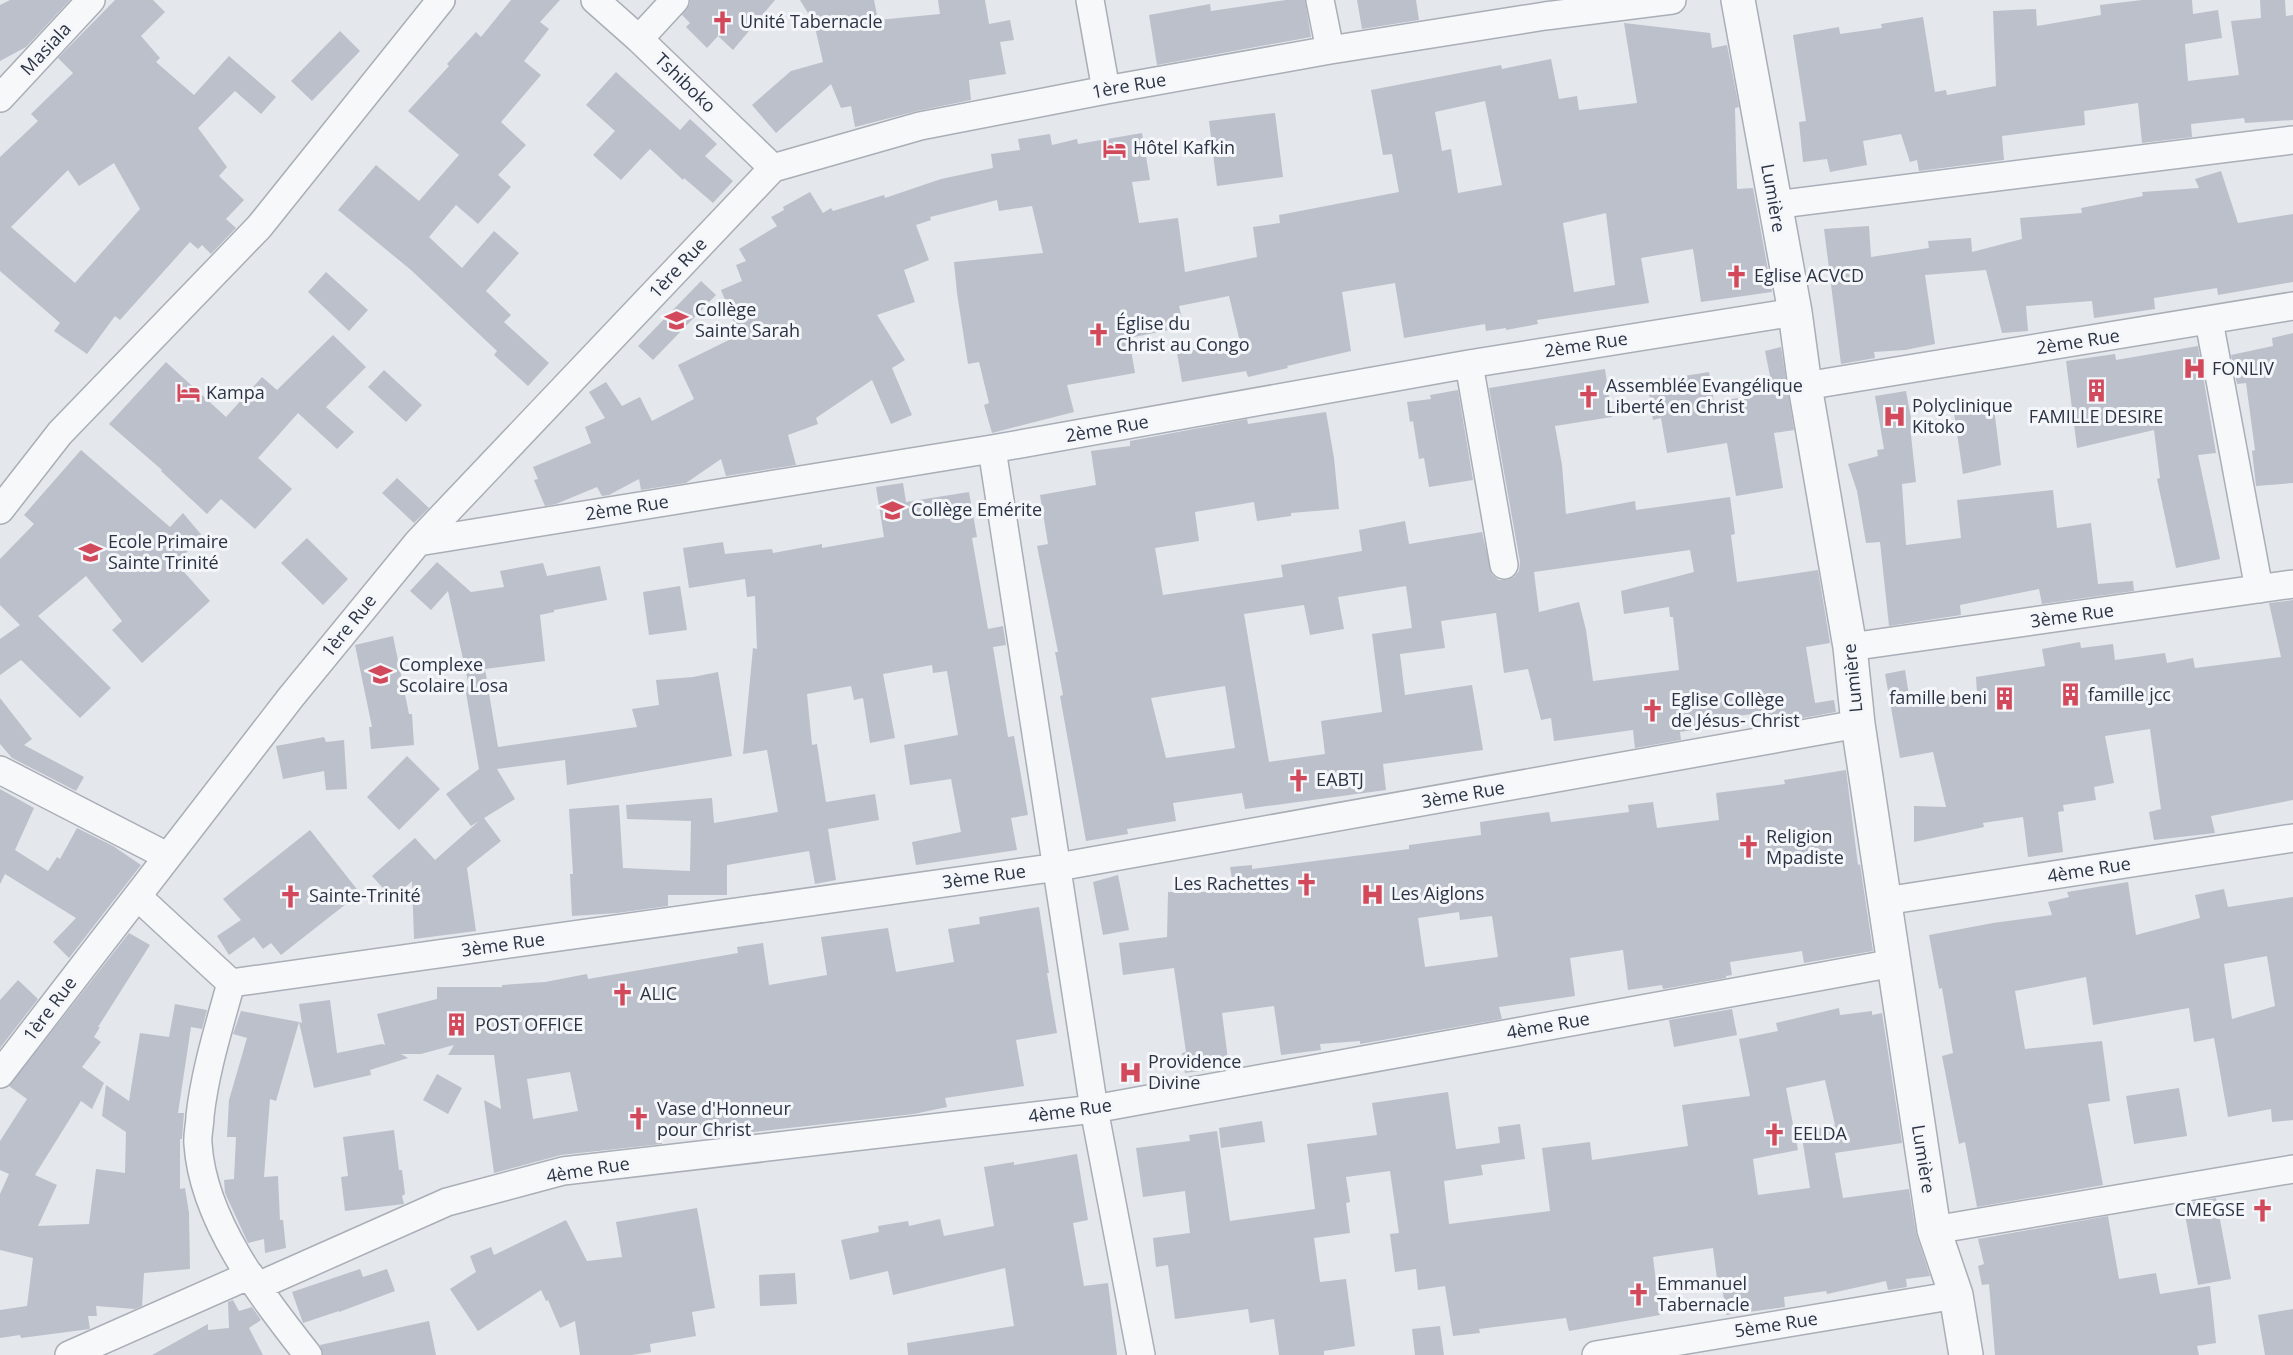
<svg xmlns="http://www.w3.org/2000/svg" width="2293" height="1355" font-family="'Open Sans',sans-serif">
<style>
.building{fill:#bbc0ca;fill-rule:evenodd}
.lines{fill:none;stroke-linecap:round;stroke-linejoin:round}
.minor-casing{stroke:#a9aeb7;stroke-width:30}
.tertiary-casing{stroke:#a9aeb7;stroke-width:36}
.minor{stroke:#f7f8fa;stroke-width:27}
.tertiary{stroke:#f7f8fa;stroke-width:33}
.labels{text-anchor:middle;stroke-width:6;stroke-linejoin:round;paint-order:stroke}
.poi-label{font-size:18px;fill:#2b3445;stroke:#f4f6f9;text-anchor:start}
.street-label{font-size:18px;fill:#2b3445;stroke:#f4f6f9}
</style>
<rect width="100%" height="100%" fill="#e4e7ec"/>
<path class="building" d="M10,0H70L26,47L0,61V5Z
M115,0H153L165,12L141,36L160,58L156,62L194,95L229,56L276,97L261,114L235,91L198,128L227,167L219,176L244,200L226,219L236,228L211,254L202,245L198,249L190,242L120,320L115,316L87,354L54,331L60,323L0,271V157L38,121L31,114L73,73L58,58ZM114,163L140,209L75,283L11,227L68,170L79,186Z
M511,0H560L540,22L549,29L524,61L541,75L501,122L526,145L498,175L511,187L478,224L456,205L429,237L462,268L494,231L519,253L486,291L511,315L504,322L549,363L528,386L494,355L497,351L411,270L338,210L376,165L419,201L459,155L408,111L449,66L447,64L476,32L481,37Z
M690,0H775L733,50L718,36L707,48L686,27L690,23L682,15L690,4Z
M800,0H874L878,20L940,14L938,0H985L989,24L1010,20L1014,40L1000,42L1006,74L969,80L971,100L917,111L855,127L851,106L841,108L831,84L776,133L752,105L791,71L823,62L814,23Z
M1286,0H1305L1311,37L1157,65L1149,15L1210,4L1211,11Z
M1357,0H1416L1419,20L1362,29Z
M2142,0H2192L2193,14L2218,10L2222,38L2185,44L2188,81L2239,75L2231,21L2261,18L2260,0H2285L2286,16L2293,15V120L2245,123L2244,118L2191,124L2192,137L2142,143L2138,103L2084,111L2085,125L2002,136L2004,160L1919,171L1917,160L1910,162L1901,134L1863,141L1867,165L1830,172L1827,159L1803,162L1799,122L1806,121L1793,35L1839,27L1840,34L1882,28L1881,24L1923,17L1935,92L1946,90L1947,95L1996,86L1993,11L2036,9L2037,26L2101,15L2100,5Z
M1624,23L1710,33L1712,48L1727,45L1739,107L1735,108L1737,189L1753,188L1772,292L1701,302L1693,249L1641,258L1649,303L1537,320L1538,324L1506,330V328L1486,331L1485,324L1404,338L1395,283L1342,292L1351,351L1287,366L1288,368L1248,377L1246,371L1182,382L1177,353L1240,342L1229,296L1179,306L1184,327L1129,338L1135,373L1067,385L1074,412L992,433L984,405L989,403L979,362L968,364L957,293L954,262L1043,253L1032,206L999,211L997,200L930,217L931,220L916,225L929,260L904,270L915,302L877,315L905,360L892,368L912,415L891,424L872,380L816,418L818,424L788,435L796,465L726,476L721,459L686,483L641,490L639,479L609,495L602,496L597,487L556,504L545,506L534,480L538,479L533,467L591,443L585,427L605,418L589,392L606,382L622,406L640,397L652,421L694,399L678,365L739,335L721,290L742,281L736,265L746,261L739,249L777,226L771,217L784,210L783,207L810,192L823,213L831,208L833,211L884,195L885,198L941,179L993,168L991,154L1020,150L1018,139L1050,134L1052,145L1077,139L1078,144L1142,133L1150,180L1132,182L1139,223L1178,218L1185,272L1257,257L1253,227L1280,223L1279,215L1399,192L1392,154L1383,155L1371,90L1501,65L1502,69L1551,59L1559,99L1577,96L1579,110L1637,103ZM1485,101L1502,185L1458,193L1451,149L1442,151L1435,112ZM1606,213L1615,285L1574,292L1563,223Z
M340,31L360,51L312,101L291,81Z
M616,72L680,130L690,119L717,144L705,156L733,181L713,203L684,178L683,180L650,149L621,180L593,155L615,131L586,105Z
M1275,113L1283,177L1217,186L1209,121Z
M2221,171L2238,223L2293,214V282L2218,295L2217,288L2154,298L2155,309L2094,318L2092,301L2026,306L2028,331L2002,333L1986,270L1925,275L1935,344L1905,350L1874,352L1875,358L1841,364L1824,229L1869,226L1871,257L1929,248L1928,241L1971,238L1972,252L2022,239L2020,218L2082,213L2081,208L2143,196L2142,192L2199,188L2195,179Z
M326,272L368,310L349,331L308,292Z
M701,281L716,295L653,360L638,346Z
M2293,333V483L2256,486L2252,451L2255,450L2246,383L2237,384L2231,355L2273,346L2272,338Z
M333,335L366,367L326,407L354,432L337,449L298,413L258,458L292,489L255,529L221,499L207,514L161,471L162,470L109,424L166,362L226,417L262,377L277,390Z
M2198,346L2216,453L2198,455L2220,559L2176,568L2157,479L2160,478L2154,430L2077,448L2066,361L2115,354L2116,360Z
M1781,347L1794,430L1774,433L1783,488L1736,496L1727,443L1667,453L1661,418L1653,420L1647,382L1709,372L1714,402L1762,394L1761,388L1772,386L1765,351Z
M1605,369L1612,417L1555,426L1562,465L1566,514L1635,501L1636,510L1730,497L1735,534L1731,535L1737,582L1818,570L1830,643L1806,647L1815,703L1834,700L1836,712L1769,724L1767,712L1715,719L1716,726L1680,732L1681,740L1635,748L1633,730L1554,741L1551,718L1541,720L1528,669L1504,673L1496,613L1441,621L1445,648L1400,654L1405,695L1472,685L1483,750L1383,764L1386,790L1245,809L1242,793L1173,803L1176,821L1127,829L1128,834L1086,841L1060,696L1063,695L1055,652H1058L1037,546L1048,544L1040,495L1096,485L1091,451L1130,446V441L1247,419L1248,424L1326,412L1334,458L1339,509L1291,513V516L1257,521L1254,502L1195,512L1199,541L1155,548L1163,595L1283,577L1281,565L1362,551L1359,530L1405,521L1409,544L1482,532L1492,575L1499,580H1507L1514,577L1519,571L1520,562L1489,388ZM1690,550L1694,572L1621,591L1624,614L1669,607L1670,617H1673L1679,670L1593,681L1586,630L1579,602L1539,612L1534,572ZM1406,586L1412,628L1372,634L1382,712L1321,721L1325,754L1269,762L1244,614L1304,605L1310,635L1344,629L1338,597ZM1225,686L1235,748L1166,758L1151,698Z
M384,370L422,405L406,422L368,387Z
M1458,390L1473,480L1429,487L1424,458L1419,459L1413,421L1410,422L1407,402L1431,399L1430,395Z
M1906,391L1914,435H1911L1916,482L1902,484L1906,545L1961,538L1957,500L2053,490L2057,528L2091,523L2098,584L2133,581L2134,591L2042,604L2039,589L1960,605L1961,615L1889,626L1880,542L1866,543L1857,491L1848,464L1878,456L1877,450L1884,449L1875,396Z
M1993,400L2001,465L1963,474L1953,406Z
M81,450L170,527L183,513L204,538L175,562L210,601L142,663L112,630L122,621L86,576L38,616L111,688L80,718L21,660L0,675V639L20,625L0,605V559L34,524L24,515Z
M397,478L429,508L414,523L382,493Z
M903,483L906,502L969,492L977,537L972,538L988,629L1003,626L1006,645L993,647L1008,737L1014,736L1028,815L1011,818L1017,850L916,865L912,842L961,832L951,779L910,785L904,745L958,735L947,671L933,673L932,665L883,674L895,738L870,743L863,698L854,700L851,686L807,694L812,745L817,744L826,802L875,794L879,820L828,829L836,880L815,884L809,851L727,865V895H668V906L617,913L572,916L570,874H573L569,809L619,805L623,868L690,871L691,821L627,819L626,805L712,798L714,823L778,812L767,750L743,754L753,648L757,649L755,596L747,597L745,579L689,588L683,548L723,542L725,554L772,549L773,553L822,544V548L884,537L876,487Z
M307,538L348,579L323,605L281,563Z
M437,562L471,592L504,587L500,571L543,563L547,576L600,566L607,600L554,610V612L540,615L545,661L485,669L498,747L637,727L632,709L659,705L656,680L693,677L718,672L732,756L567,785L565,760L497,769L515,799L484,818L501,841L467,868L476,931L414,939L412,881L393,899L372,876L415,838L435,860L479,821L471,826L446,794L479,769L465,687L469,686L448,591L431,610L410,591Z
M680,586L687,630L649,635L643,592Z
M2293,600V800L2211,816L2215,833L2154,840L2149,812L2161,809L2150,729L2105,736L2114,783L2094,787L2096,800L2063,805L2064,811L2058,812L2063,852L2028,857L2023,817L1983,823L1984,827L1914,842V806L1946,807L1933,752L1900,758L1885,674L1905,670L1910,702L1977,693L1976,677L2045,666L2042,649L2080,642L2081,648L2113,644L2115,660L2165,653L2167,663L2193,658L2195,668L2281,657L2269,603Z
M393,636L409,714H412L414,745L371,749L369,727H372L355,645Z
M0,698L32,739L24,745L84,777L76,791L12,758L0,744Z
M324,737L326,742L344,740L347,789L326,790L324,771L283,779L276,746Z
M407,756L440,789L399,830L367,797Z
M1846,770L1858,865L1860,864L1873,951L1804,963L1802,951L1730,962L1732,975L1726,976V978L1663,989L1662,985L1628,990L1623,950L1570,958L1575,996L1499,1007L1502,1019L1360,1044V1041L1320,1044L1321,1050L1281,1055L1274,1006L1222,1013L1229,1067L1185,1073L1182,1053L1186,1052L1174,968L1123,975L1119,943L1167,937L1168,892H1230L1228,879H1232L1230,867L1252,865V869L1409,849V845L1481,835L1480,822L1549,812L1551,822L1629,812L1628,805L1653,802L1657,828L1719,820L1716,793L1785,784L1784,780ZM1459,912L1460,920L1492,916L1498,957L1425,967L1418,918Z
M0,789L34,808L15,850L48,871L57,857L60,859L77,828L113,846L141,865L69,958L53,942L76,918L5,874L0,884Z
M310,830L360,893L281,955L271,943L263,949L254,937L229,955L217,936L241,920L223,899Z
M1118,875L1129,930L1103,935L1093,882Z
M2128,882L2136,935L2200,918L2195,895L2224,889L2228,907L2293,897V1120L2272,1122L2271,1109L2228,1117L2214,1038L2194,1042L2189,1008L2093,1025L2086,977L2015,991L2025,1049L2102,1041L2110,1101L2088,1104L2103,1185L1977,1207L1965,1142L1959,1144L1942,1056L1953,1053L1942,988L1939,989L1929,935L1993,923L2052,915L2048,902L2069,897L2067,892ZM2267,956L2275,1006L2232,1019L2224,964Z
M1039,907L1049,973H1047L1057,1033L1016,1040L1024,1086L945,1098L947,1107L914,1114L708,1137L706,1124L661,1138L662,1144L561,1155L494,1173L484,1100L501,1109L494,1055H448L454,1045L421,1054H401L408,1058L370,1070L371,1075L314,1088L299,1022L302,1023L299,1004L330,1000L337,1053L382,1044L385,1045L377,1014L437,999V987H502V985L545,982L587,974L588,979L738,953L737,947L763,943L769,985L827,975L821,937L888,928L896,972L954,962L948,929L980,924L979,917ZM570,1072L578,1111L533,1119L527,1079Z
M129,933L150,945L98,1027H100L94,1037L101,1042L82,1067L104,1083L92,1109L81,1101L35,1175L57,1185L38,1226L89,1224L96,1169L125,1173L126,1132L102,1116L106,1085L129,1101L140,1033L169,1037L175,1004L207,1010L202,1029L191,1027L178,1113H184L182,1139H180V1189L185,1188L189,1213L190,1269L144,1273L142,1306L135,1309L96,1306L97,1316H88L90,1329L21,1338L20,1335L0,1338V1310L27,1306L33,1258L0,1250V1194L9,1174L0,1170V1141L27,1099L9,1086Z
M18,980L38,999L0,1048V1000Z
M1839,1008L1840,1015L1872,1011V1015L1882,1013L1902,1143L1835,1153L1843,1198L1909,1189L1916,1233L1930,1276L1906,1279L1907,1287L1888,1290L1886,1281L1827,1294L1826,1291L1784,1297L1785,1307L1726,1315L1721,1278L1717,1279L1713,1248L1653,1257L1660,1315L1569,1331L1566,1318L1479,1329L1480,1333L1453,1336L1445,1286L1418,1290L1416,1269L1395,1272L1390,1234L1399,1233L1390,1171L1346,1177L1350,1202L1346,1203L1350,1233L1314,1238L1320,1282L1346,1279L1355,1346L1324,1351V1355H1279L1274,1319L1250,1323L1248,1309L1175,1319L1168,1265L1156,1267L1153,1238L1190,1233L1185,1191L1143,1197L1136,1148L1190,1141L1189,1135L1217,1131L1230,1221L1315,1209L1307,1144L1377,1135L1372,1103L1448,1092L1456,1149L1500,1143L1498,1127L1520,1124L1525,1159L1481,1165L1483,1175L1444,1181L1449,1224L1550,1211L1542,1148L1590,1142L1592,1160L1688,1146L1682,1105L1750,1096L1739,1039L1778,1031L1776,1023ZM1825,1080L1835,1125L1801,1131L1810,1188L1758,1195L1753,1159L1798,1150L1786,1088Z
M1732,1009L1737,1035L1674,1047L1669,1020Z
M241,1011L299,1022L276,1101L270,1099L264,1177L278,1176L280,1220H283L286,1248L265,1253L264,1239L248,1243L225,1193L224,1180L234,1179L236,1137H227L229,1100L247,1038L233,1034Z
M437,1074L462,1088L448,1114L423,1100Z
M2179,1088L2187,1136L2134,1144L2126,1096Z
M1262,1121L1265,1142L1221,1148L1219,1128Z
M394,1130L399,1170H402L405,1194L402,1196L404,1204L345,1211L341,1177L348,1176L343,1137Z
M1077,1154L1088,1220L1073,1223L1084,1286L1108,1283L1117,1355H908L907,1343L1014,1326L1005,1268L893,1295L888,1271L850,1280L841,1240L879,1232L878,1226L908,1221L909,1226L940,1219L944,1236L994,1226L984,1167L1014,1162V1165Z
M2216,1198L2231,1279L2198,1285L2183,1204Z
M697,1208L715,1308L692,1312L696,1336L650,1344L651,1352L632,1355H580L575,1321L560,1328L548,1300L546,1301L541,1290L478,1331L450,1289L476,1272L470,1256L491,1247L494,1255L566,1220L587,1261L622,1257L616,1222Z
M2108,1216L2119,1279L2156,1273L2160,1294L2210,1286L2216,1343L2197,1346L2199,1355H1995L1989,1284L1982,1285L1978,1266L1984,1264L1978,1239Z
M360,1269L363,1277L387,1269L395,1291L339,1312V1311L303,1323L292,1292Z
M795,1273L797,1304L760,1306L759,1275Z
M233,1300L239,1311L252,1307L261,1320L249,1328L263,1355H152L208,1324V1330L229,1328L228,1302Z
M2293,1309V1355H2265L2258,1315Z
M429,1321L436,1355H323L320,1345Z
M1440,1326L1444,1355H1415L1412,1329Z"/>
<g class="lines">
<defs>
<path id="minor" d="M595,0L639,39L773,168
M1090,0L1106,90
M1320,0L1330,50
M639,39L675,0
M0,98L91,0
M1774,205L2293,140
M2209,321L2259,589
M1469,364L1504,565
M1805,386L2293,306
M992,449L1094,1109L1141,1355
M0,510L60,433L259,227L441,0
M418,542L992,449L1469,364L1795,312
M1850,647L2293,584
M0,770L167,856
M138,897L231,983L1058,867L1858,724
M1885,901L2293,838
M231,983C219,1027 205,1071 200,1116C200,1125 197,1135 198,1144C203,1221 262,1296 308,1355
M0,1074L291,697L418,542L773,168L920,126L1106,90L1330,50L1545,16L1672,0
M1934,1230L2293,1169
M258,1286L447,1202L563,1171L1094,1109L1894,963
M69,1355L250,1275
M1596,1355L1956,1295"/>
<path id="tertiary" d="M1738,0L1795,312L1805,386L1850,647L1858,724L1934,1230L1956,1295L1966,1355"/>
</defs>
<use href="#minor" class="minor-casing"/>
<use href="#tertiary" class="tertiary-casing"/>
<use href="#minor" class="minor"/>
<use href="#tertiary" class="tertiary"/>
</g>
<defs>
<symbol id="church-bare" viewBox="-9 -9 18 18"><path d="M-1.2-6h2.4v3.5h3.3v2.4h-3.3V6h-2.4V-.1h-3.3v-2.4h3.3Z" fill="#d1495b" stroke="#f4f6f9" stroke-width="2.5" paint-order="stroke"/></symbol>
<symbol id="hotel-bare" viewBox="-9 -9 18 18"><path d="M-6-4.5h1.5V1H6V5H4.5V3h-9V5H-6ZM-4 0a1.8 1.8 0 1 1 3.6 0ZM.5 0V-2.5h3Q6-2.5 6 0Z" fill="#d1495b" stroke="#f4f6f9" stroke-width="2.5" paint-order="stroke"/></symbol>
<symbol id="school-bare" viewBox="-9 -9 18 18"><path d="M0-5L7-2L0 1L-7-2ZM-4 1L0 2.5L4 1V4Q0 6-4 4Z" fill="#d1495b" stroke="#f4f6f9" stroke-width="2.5" paint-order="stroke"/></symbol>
<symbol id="hospital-bare" viewBox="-9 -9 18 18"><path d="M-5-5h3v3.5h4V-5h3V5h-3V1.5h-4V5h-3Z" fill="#d1495b" stroke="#f4f6f9" stroke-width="2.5" paint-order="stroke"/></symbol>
<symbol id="building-bare" viewBox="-9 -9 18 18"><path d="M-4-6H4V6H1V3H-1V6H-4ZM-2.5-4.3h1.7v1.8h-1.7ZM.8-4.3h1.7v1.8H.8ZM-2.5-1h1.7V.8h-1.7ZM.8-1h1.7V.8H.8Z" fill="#d1495b" stroke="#f4f6f9" stroke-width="2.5" paint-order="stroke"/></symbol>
</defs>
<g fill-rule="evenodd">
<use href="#church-bare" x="706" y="6" width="33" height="33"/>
<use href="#hotel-bare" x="1098" y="132" width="33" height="33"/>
<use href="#church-bare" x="1720" y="260" width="33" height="33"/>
<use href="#school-bare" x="660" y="304" width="33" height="33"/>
<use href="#church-bare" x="1082" y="318" width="33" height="33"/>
<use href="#hospital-bare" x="2178" y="352" width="33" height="33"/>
<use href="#building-bare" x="2080" y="374" width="33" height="33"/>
<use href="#hotel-bare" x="172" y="376" width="33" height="33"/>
<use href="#church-bare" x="1572" y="380" width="33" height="33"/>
<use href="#hospital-bare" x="1878" y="400" width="33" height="33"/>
<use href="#school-bare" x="876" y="494" width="33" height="33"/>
<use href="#school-bare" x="74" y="536" width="33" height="33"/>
<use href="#school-bare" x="364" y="658" width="33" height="33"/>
<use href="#building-bare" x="2054" y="678" width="33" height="33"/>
<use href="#building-bare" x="1988" y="682" width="33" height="33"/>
<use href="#church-bare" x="1636" y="694" width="33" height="33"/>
<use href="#church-bare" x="1282" y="764" width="33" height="33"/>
<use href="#church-bare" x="1732" y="830" width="33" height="33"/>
<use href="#church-bare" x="1290" y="868" width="33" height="33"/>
<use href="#hospital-bare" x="1356" y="878" width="33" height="33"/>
<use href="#church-bare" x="274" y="880" width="33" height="33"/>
<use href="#church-bare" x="606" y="978" width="33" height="33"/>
<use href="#building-bare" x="440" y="1008" width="33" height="33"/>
<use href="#hospital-bare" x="1114" y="1056" width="33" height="33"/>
<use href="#church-bare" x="622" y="1102" width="33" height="33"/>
<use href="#church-bare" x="1758" y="1118" width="33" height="33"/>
<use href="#church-bare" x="2246" y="1194" width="33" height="33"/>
<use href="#church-bare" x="1622" y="1278" width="33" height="33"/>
</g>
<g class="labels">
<g class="poi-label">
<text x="740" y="28">Unité Tabernacle</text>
<text x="1133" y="154">Hôtel Kafkin</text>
<text x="1754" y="282">Eglise ACVCD</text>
<text x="695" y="316">Collège<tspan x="695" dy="21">Sainte Sarah</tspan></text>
<text x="1116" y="330">Église du<tspan x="1116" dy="21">Christ au Congo</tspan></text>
<text x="2212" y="375">FONLIV</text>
<text x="1606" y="392">Assemblée Evangélique<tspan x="1606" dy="21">Liberté en Christ</tspan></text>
<text x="206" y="399">Kampa</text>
<text x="1912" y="412">Polyclinique<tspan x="1912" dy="21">Kitoko</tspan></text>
<text x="2096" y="423" text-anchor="middle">FAMILLE DESIRE</text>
<text x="911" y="516">Collège Emérite</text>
<text x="108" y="548">Ecole Primaire<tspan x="108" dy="21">Sainte Trinité</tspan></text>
<text x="399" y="671">Complexe<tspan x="399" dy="21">Scolaire Losa</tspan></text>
<text x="2088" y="701">famille jcc</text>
<text x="1987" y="704" text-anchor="end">famille beni</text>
<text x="1671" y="706">Eglise Collège<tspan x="1671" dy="21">de Jésus- Christ</tspan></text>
<text x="1316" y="786">EABTJ</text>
<text x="1766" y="843">Religion<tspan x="1766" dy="21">Mpadiste</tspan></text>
<text x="1289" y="890" text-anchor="end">Les Rachettes</text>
<text x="1391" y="900">Les Aiglons</text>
<text x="309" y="902">Sainte-Trinité</text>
<text x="640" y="1000">ALIC</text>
<text x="475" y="1031">POST OFFICE</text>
<text x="1148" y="1068">Providence<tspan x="1148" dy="21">Divine</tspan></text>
<text x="657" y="1115">Vase d'Honneur<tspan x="657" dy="21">pour Christ</tspan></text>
<text x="1793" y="1140">EELDA</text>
<text x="2245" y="1216" text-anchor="end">CMEGSE</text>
<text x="1657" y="1290">Emmanuel<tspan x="1657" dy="21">Tabernacle</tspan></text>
</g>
<g class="street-label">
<text transform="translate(46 49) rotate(-47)" y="6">Masiala</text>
<text transform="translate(685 83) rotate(44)" y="6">Tshiboko</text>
<text transform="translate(1129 86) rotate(-10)" y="6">1ère Rue</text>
<text transform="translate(1773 198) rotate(80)" y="6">Lumière</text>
<text transform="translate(678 268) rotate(-47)" y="6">1ère Rue</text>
<text transform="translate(2078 342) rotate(-9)" y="6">2ème Rue</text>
<text transform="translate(1586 345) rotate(-9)" y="6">2ème Rue</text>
<text transform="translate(1107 429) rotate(-10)" y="6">2ème Rue</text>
<text transform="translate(627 508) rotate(-9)" y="6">2ème Rue</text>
<text transform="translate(2072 616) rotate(-8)" y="6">3ème Rue</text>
<text transform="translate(349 626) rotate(-51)" y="6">1ère Rue</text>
<text transform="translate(1853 678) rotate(-96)" y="6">Lumière</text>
<text transform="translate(1463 795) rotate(-10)" y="6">3ème Rue</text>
<text transform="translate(2089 870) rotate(-9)" y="6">4ème Rue</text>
<text transform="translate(984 877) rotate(-8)" y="6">3ème Rue</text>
<text transform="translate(503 945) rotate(-8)" y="6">3ème Rue</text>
<text transform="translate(50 1009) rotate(-53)" y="6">1ère Rue</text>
<text transform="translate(1548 1026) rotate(-10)" y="6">4ème Rue</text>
<text transform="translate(1070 1111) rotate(-8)" y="6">4ème Rue</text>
<text transform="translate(1923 1159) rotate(81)" y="6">Lumière</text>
<text transform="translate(588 1170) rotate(-9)" y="6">4ème Rue</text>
<text transform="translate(1776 1325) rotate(-9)" y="6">5ème Rue</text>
</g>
</g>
</svg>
